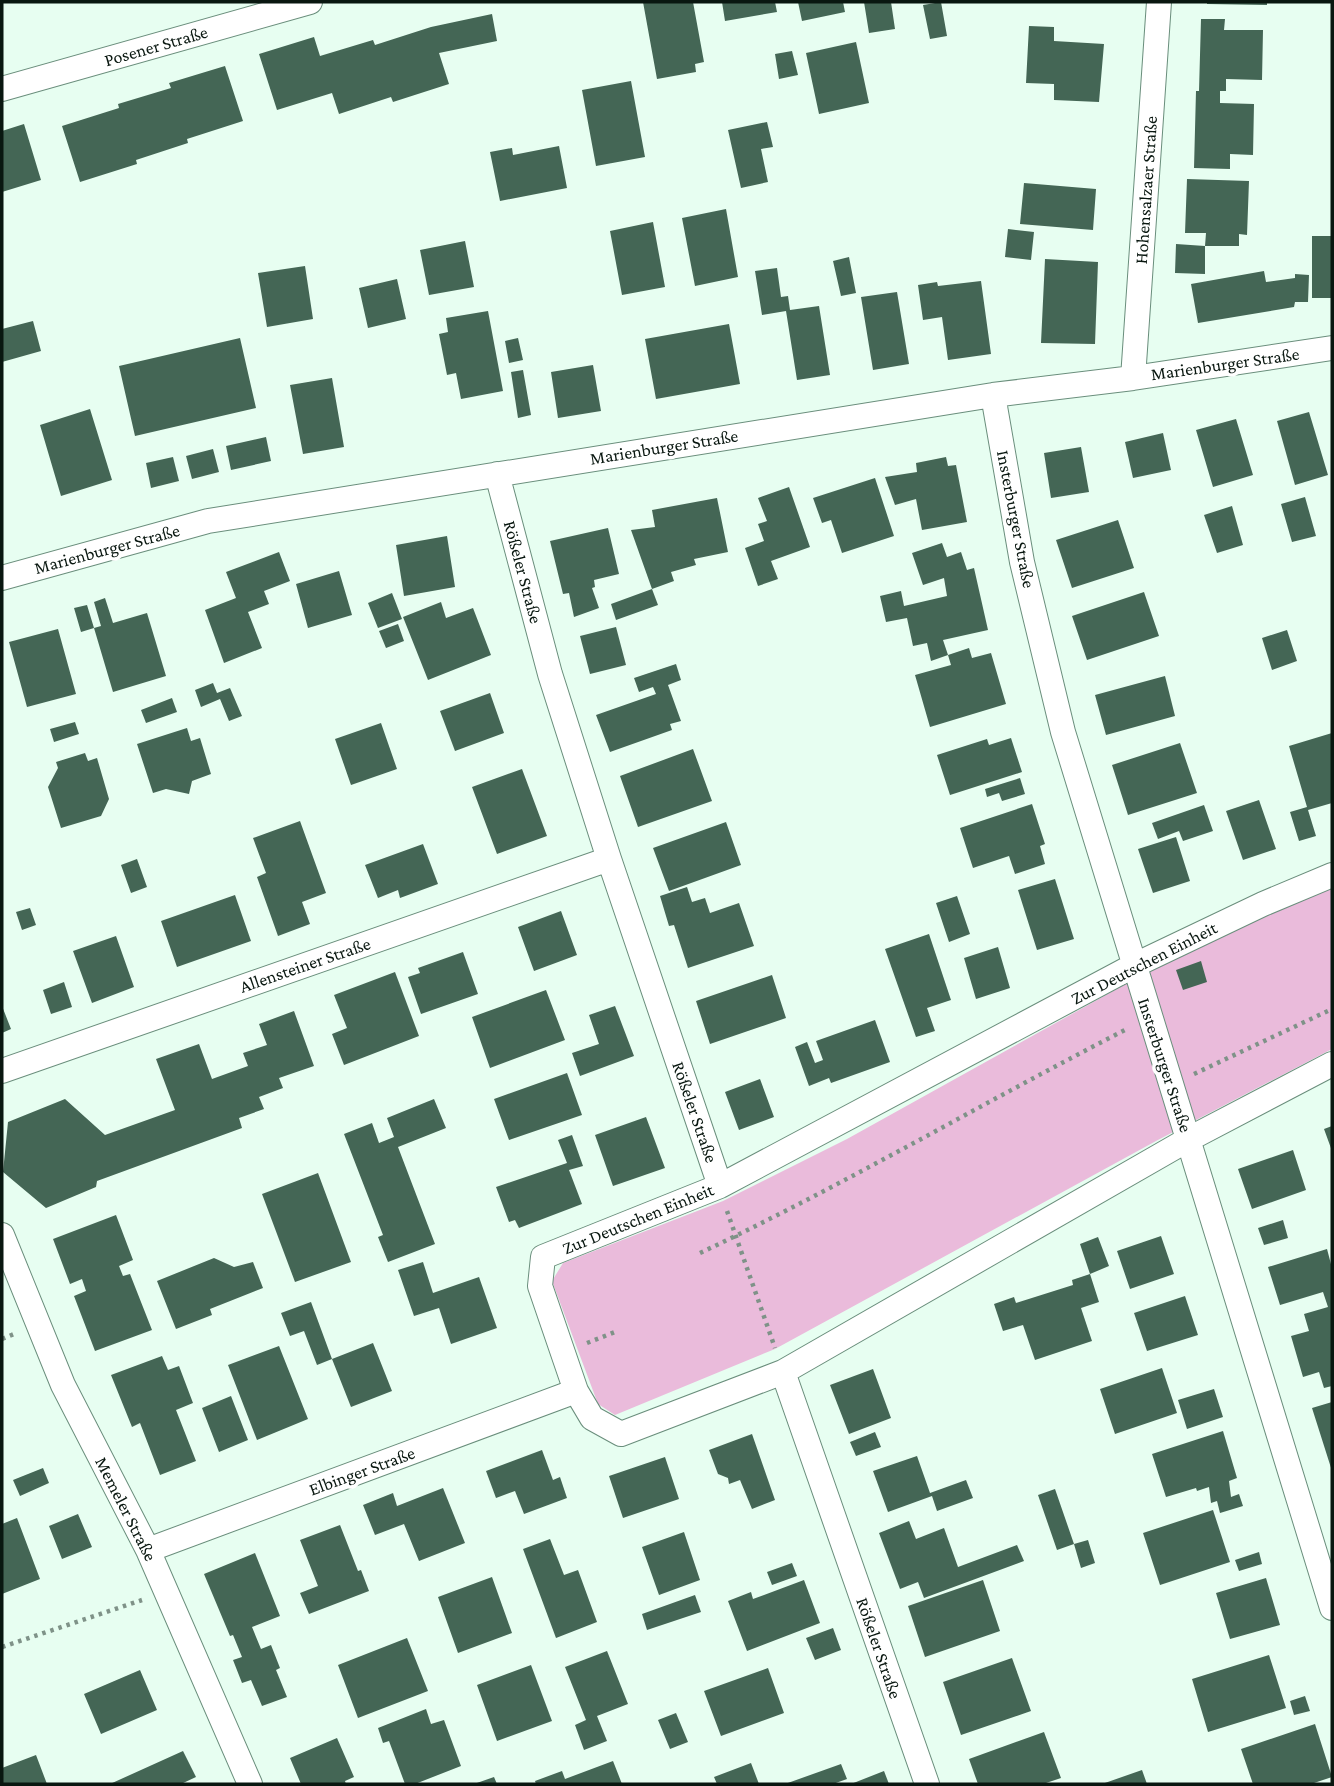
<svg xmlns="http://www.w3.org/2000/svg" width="1334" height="1786" font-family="'Crimson Pro',serif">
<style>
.green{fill:#eabbdb}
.building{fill:#465}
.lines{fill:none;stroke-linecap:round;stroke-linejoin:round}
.street-casing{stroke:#6a8e7c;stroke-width:26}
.path{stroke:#7f9288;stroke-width:4.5;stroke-dasharray:3.5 5;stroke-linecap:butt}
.street{stroke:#fff;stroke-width:24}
.labels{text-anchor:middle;stroke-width:7;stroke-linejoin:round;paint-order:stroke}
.street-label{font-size:18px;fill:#091710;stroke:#fff}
</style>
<rect width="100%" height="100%" fill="#e7fef1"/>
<path class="green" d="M1332,887V1049L1156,1141L775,1349L615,1415L598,1404L552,1281L563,1263L723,1201L847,1139L1169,960L1271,912Z"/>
<path class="building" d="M643,2H693L704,62L695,64L696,72L657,79Z
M722,2H775L777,12L725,21Z
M798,2H843L845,12L802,21Z
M864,2H891L895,29L869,33Z
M941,2L947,36L930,39L923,5Z
M1207,2H1267V5L1207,4Z
M492,14L497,41L439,53L449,84L393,102L391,97L339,114L332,93L277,110L259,54L314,37L320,56L373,40L375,45L431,27Z
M1201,19H1225L1224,30H1263L1262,80L1226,79V91H1220V103L1254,104L1253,155L1230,154V169L1194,168L1196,91H1199Z
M1029,26L1054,27V41L1104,44L1099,102L1054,100V84L1026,83Z
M856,42L869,103L819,114L806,53Z
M792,51L798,75L779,79L775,54Z
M225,66L243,121L187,139L188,143L136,160L137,164L80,182L62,126L119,108L118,104L171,88L169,83Z
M631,81L645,157L596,166L582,90Z
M767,122L773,147L761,149L768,182L741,188L728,130Z
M24,124L41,180L2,192V131Z
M559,146L567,188L500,201L490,152L512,148L513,155Z
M1187,179L1249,181L1247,235L1239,234V246H1205V274L1175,273L1176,244L1205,246L1206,233H1185Z
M1024,183L1096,189L1093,230L1020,224Z
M726,209L738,277L695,286L682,218Z
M653,222L665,287L622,295L610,231Z
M1008,229L1034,232L1031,260L1005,257Z
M1312,236H1332V298H1312Z
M465,241L474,287L429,295L420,250Z
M849,257L856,293L841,296L833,261Z
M1045,259L1098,262L1095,344L1041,343Z
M305,266L313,319L267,327L258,273Z
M777,268L781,297L788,296L790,310L819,306L830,375L797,380L786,311L762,315L755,271Z
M1264,271L1266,282L1295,278V274L1309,275L1308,302H1295L1294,307L1198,323L1191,284Z
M397,279L406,319L368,328L359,288Z
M981,281L991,354L948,360L942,317L923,320L918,285L937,282L938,286Z
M897,292L909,364L873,370L861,297Z
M488,311L503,391L461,399L456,373L447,375L439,334L448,332L446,318Z
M33,321L41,351L2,362V329Z
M729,324L740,384L656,399L645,339Z
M240,338L256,408L135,436L119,366Z
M518,338L523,360L509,363L505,341Z
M593,365L601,411L558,418L551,372Z
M523,370L531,415L518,418L511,372Z
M332,378L344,447L303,454L290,385Z
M90,409L112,480L61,496L40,425Z
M1309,412L1328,475L1295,485L1277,421Z
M1236,419L1253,475L1213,487L1196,430Z
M1163,433L1171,470L1133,478L1125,442Z
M266,437L271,461L231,470L226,446Z
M1081,447L1089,492L1051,498L1044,453Z
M213,449L219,472L192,479L186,456Z
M173,457L179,481L151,488L146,463Z
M946,457L948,466L956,465L967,522L922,530L916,499L895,505L885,477L917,472L916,463Z
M875,478L894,536L842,553L831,520L822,523L813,498Z
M789,487L810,547L771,561L778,579L758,586L745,548L764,541L758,524L767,521L758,498Z
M1305,497L1316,536L1292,542L1281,504Z
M717,498L728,552L694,559L696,565L671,572L674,581L652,589L658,605L616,620L611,604L652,589L631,530L655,527L652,510Z
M1232,506L1243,545L1217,553L1204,515Z
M1118,520L1134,568L1072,588L1056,540Z
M608,528L619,574L594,580L595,587L592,588L599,608L574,617L569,593L563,594L550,541Z
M447,536L455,587L404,596L396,545Z
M942,543L947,557L961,552L967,570L974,568L988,630L943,640L948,655L931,661L927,643L913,646L907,618L886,622L880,596L901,591L904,606L947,596L944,578L923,585L912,553Z
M279,552L290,581L264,591L269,604L248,612L262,648L224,663L205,610L236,598L226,572Z
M339,571L352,615L308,628L296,584Z
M1144,592L1159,636L1087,660L1072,616Z
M392,593L402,619L378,628L368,603Z
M105,598L113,623L147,613L166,676L113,692L94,628L101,626L94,602Z
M441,602L446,618L473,608L491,655L428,680L403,617Z
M87,605L94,628L81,632L74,608Z
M398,624L404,641L386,648L379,631Z
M616,627L626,665L590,674L580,636Z
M58,629L76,694L27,707L9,642Z
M1287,630L1297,661L1272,670L1262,638Z
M969,648L972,658L991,653L1006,704L930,727L915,675L951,665L948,655Z
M676,664L681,680L668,685L681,721L670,724L672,730L610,752L596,715L656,694L653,687L639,692L634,678Z
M1165,676L1175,716L1106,735L1095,695Z
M213,683L217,693L230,688L242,716L229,721L220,699L201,707L195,690Z
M490,693L504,733L455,751L440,711Z
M172,698L177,712L146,723L141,710Z
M75,722L79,734L54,742L50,729Z
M381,723L397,769L351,785L335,739Z
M187,728L191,741L200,738L211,774L192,781L189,794L166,789L153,793L137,744Z
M1332,733V803L1308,810L1316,836L1299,841L1290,812L1307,807L1289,746Z
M1011,738L1022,772L950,795L937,755L987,739L989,745Z
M1180,743L1197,793L1128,815L1112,765Z
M693,749L712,801L638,827L620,776Z
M85,753L88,761L97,758L109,799L101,816L61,828L48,787L58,768L56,762Z
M522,769L547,836L497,854L472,787Z
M1020,778L1025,794L1002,801L999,793L987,797L985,789Z
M1259,800L1276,849L1243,860L1226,811Z
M1032,804L1045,844L1040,846L1045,864L1015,874L1009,856L973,868L960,828Z
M1204,805L1213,831L1183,841L1179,831L1158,839L1152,823Z
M300,821L326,893L302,902L310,924L278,936L257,877L266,873L253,838Z
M726,822L741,865L669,891L653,848Z
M1176,837L1190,881L1153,893L1138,849Z
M423,844L438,884L400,898L398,890L378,898L365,865Z
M137,859L147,887L131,893L121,865Z
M1055,879L1074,939L1037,950L1018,890Z
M687,887L692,902L705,898L710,913L739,903L754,946L688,968L674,925L669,926L660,896Z
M235,895L251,941L177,967L161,921Z
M957,896L970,934L949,942L936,903Z
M30,908L36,925L22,930L16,912Z
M561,911L577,955L534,971L518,927Z
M929,934L951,1000L927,1008L935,1031L916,1037L885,949Z
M116,936L134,987L92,1003L73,951Z
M998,947L1010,988L976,999L964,958Z
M463,952L478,994L421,1014L408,977L420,973L418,968Z
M1201,961L1207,982L1183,990L1176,970Z
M395,972L419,1036L344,1065L332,1034L347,1028L334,995Z
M772,975L786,1018L710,1044L696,1001Z
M64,982L72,1007L51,1014L43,990Z
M546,990L565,1040L490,1068L472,1017Z
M2,1006L11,1029L2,1033Z
M615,1006L634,1056L580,1076L572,1053L599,1044L589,1015Z
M294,1011L314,1066L279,1078L283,1088L259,1097L264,1109L239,1118L242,1128L97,1181L96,1187L46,1208L3,1172L8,1122L65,1099L105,1135L175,1110L156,1059L199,1044L212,1079L248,1066L243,1053L267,1045L259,1024Z
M875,1020L890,1062L831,1083L829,1078L809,1086L795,1047L807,1042L815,1063L823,1060L816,1041Z
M567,1073L582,1115L509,1140L494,1099Z
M760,1079L774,1117L739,1130L725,1092Z
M434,1099L446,1128L398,1147L435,1244L388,1262L378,1237L383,1235L344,1134L372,1123L379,1143L394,1137L387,1118Z
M646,1117L665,1168L613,1186L595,1135Z
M1332,1126V1151L1324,1129Z
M572,1135L583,1166L569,1170L582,1204L519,1228L515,1220L509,1222L496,1187L567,1163L558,1140Z
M1293,1150L1306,1190L1252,1209L1238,1169Z
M318,1173L351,1262L295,1282L262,1194Z
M116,1215L133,1260L119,1266L123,1276L130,1274L152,1330L95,1351L74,1296L86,1291L82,1279L70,1284L53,1239Z
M1283,1220L1288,1238L1264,1245L1258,1228Z
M1161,1236L1174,1274L1130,1289L1117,1251Z
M1098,1237L1109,1266L1090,1274L1099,1302L1081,1308L1092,1341L1035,1360L1023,1325L1003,1331L994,1304L1014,1297L1016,1303L1073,1285L1072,1280L1090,1274L1080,1244Z
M1327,1249L1332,1268V1386L1324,1388L1319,1372L1303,1377L1291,1336L1309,1331L1304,1314L1328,1307L1323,1292L1280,1305L1268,1267Z
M214,1258L234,1267L253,1262L263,1288L210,1309L212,1315L176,1329L157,1281Z
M423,1262L433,1293L479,1277L497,1328L451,1344L439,1308L414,1316L398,1270Z
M1185,1296L1198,1335L1147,1351L1134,1313Z
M311,1302L332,1359L317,1365L304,1331L290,1336L281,1313Z
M373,1343L392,1391L351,1407L332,1359Z
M279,1346L308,1419L257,1440L228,1365Z
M162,1356L168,1370L179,1366L193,1403L176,1410L196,1461L160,1475L140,1423L132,1427L111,1375Z
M1162,1368L1177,1413L1115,1434L1100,1389Z
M873,1369L891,1418L849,1434L830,1385Z
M1214,1389L1223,1417L1187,1429L1178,1400Z
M231,1396L248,1440L219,1452L202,1408Z
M1332,1402V1471L1312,1408Z
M1223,1431L1237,1478L1229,1481L1231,1497L1239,1494L1243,1506L1220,1513L1217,1501L1211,1503L1209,1487L1197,1491L1196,1488L1166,1497L1152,1454Z
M875,1432L881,1447L856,1456L850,1442Z
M752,1434L775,1500L752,1509L740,1480L729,1484L728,1478L718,1474L709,1450Z
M542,1450L553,1480L560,1477L567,1498L524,1514L515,1491L496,1498L486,1471Z
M917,1456L930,1493L966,1480L973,1498L937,1511L932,1496L888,1512L873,1471Z
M665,1457L679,1499L623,1518L609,1476Z
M43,1468L49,1483L20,1496L13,1480Z
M443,1488L465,1543L419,1561L404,1524L375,1535L363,1505L393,1493L397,1506Z
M1055,1489L1074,1544L1088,1540L1095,1563L1081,1568L1074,1544L1057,1550L1038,1495Z
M1213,1510L1230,1562L1160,1585L1143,1533Z
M78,1514L92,1547L62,1559L49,1526Z
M17,1518L40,1579L2,1594V1524Z
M909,1521L916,1539L944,1528L958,1567L1017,1545L1024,1561L924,1598L918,1582L900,1589L879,1533Z
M340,1525L358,1571L361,1570L369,1591L309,1614L300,1593L318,1586L300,1540Z
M684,1532L700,1580L659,1595L642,1547Z
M550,1539L564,1575L578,1570L597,1622L556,1638L523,1549Z
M1259,1552L1262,1564L1239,1571L1235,1560Z
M255,1553L280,1616L252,1627L261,1649L271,1645L280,1668L276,1670L287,1697L262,1706L251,1680L242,1683L233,1660L242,1657L233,1635L230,1636L204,1574Z
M792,1563L797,1576L772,1585L767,1572Z
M492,1577L512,1633L458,1653L438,1597Z
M1266,1578L1280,1625L1230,1639L1216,1593Z
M804,1580L820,1623L747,1651L728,1601L751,1592L753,1599Z
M983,1580L1000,1631L925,1657L908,1606Z
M695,1595L701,1612L647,1630L642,1614Z
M833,1628L841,1650L815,1660L806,1638Z
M407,1638L428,1691L358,1718L338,1665Z
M607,1651L628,1704L597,1716L607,1741L584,1750L575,1725L586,1720L565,1667Z
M1269,1655L1286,1708L1208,1732L1192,1679Z
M1012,1658L1031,1711L961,1735L943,1682Z
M531,1665L552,1721L497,1741L477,1685Z
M768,1668L784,1713L721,1736L704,1691Z
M140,1670L157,1710L101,1734L84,1694Z
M1305,1696L1310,1711L1294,1715L1290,1701Z
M426,1709L431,1724L444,1720L461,1766L415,1784H405L389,1741L383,1743L378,1728Z
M676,1713L688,1742L670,1749L658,1720Z
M1315,1724L1332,1777L1311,1784H1253L1241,1749Z
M1044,1732L1061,1778L1043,1784H978L969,1759Z
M337,1738L354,1777L345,1781L346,1784H301L290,1758Z
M183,1751L196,1777L181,1784H110Z
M36,1755L47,1784H2V1768Z
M613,1761L622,1784H536L535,1781L562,1771L565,1779Z
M751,1763L759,1784H717L714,1777Z
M841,1764L847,1779L833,1784H785Z
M1142,1770L1147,1784H1102Z
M884,1771L889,1784H851Z
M494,1777L497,1784H474Z"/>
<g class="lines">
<defs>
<path id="street" d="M2,89L310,2
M1133,378L1159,2
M993,395L1022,562L1063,732L1332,1608
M497,474L550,674L609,859L720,1186
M2,578L208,521L993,395L1133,378L1332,348
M1332,875L1263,904L1133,966L720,1186L543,1257L540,1286L576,1391L592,1418L621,1434L783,1372L1189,1139L1332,1064
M2,1071L609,859
M2,1235L63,1385L148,1550L250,1784
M783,1372L927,1784
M148,1550L576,1391"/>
</defs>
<use href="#street" class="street-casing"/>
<path class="path" d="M1194,1074L1332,1009
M727,1211L775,1348
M700,1253C846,1184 984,1102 1127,1029
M2,1339L14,1334
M587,1343L615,1332
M2,1647L142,1600"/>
<use href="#street" class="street"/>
</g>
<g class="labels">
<g class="street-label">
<text transform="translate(156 46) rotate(-16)" y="6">Posener Straße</text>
<text transform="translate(1146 190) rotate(-86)" y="6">Hohensalzaer Straße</text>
<text transform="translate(1225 364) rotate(-8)" y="6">Marienburger Straße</text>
<text transform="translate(664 447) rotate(-9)" y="6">Marienburger Straße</text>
<text transform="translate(1016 519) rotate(79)" y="6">Insterburger Straße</text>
<text transform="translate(107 549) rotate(-15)" y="6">Marienburger Straße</text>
<text transform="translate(523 572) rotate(75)" y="6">Rößeler Straße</text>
<text transform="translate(1144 963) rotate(-27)" y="6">Zur Deutschen Einheit</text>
<text transform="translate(305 965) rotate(-19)" y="6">Allensteiner Straße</text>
<text transform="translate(1165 1065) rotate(72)" y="6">Insterburger Straße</text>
<text transform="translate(695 1112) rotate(71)" y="6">Rößeler Straße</text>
<text transform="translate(638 1219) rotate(-22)" y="6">Zur Deutschen Einheit</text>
<text transform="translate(362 1471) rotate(-20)" y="6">Elbinger Straße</text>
<text transform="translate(126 1509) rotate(63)" y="6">Memeler Straße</text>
<text transform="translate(879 1648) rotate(71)" y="6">Rößeler Straße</text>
</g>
</g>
<rect width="1334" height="1786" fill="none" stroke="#091710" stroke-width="7"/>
</svg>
